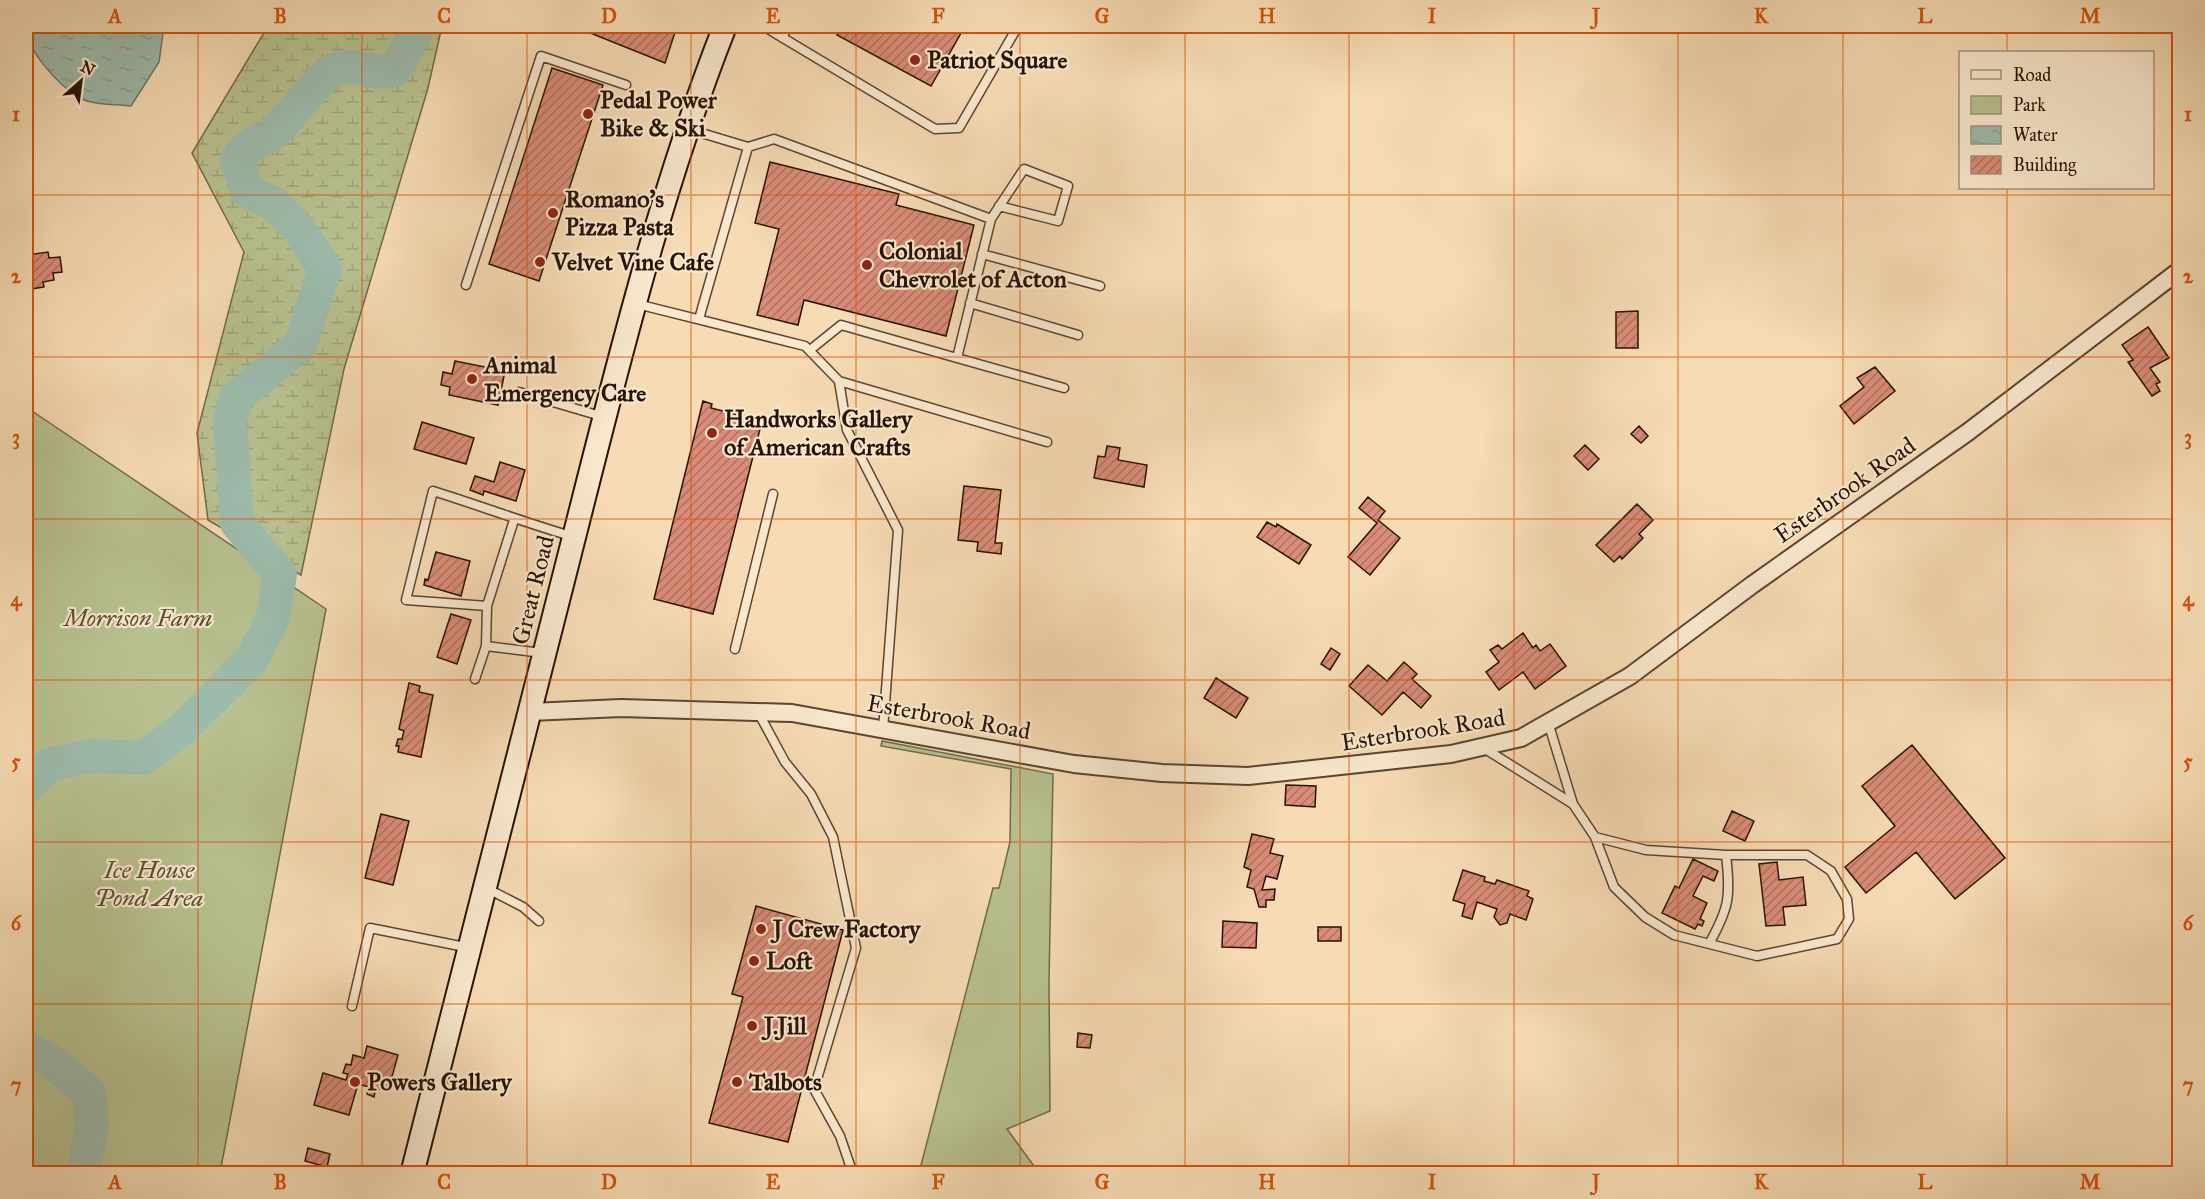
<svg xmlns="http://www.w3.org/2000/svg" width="2205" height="1199" font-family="'IM FELL Great Primer',serif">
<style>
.wetland{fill:url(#wetland-marsh);stroke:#706a4b;stroke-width:1.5}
.park{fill:#b8c190;stroke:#706a4b;stroke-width:1.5}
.water{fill:url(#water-ripples);stroke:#6e776a;stroke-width:1.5}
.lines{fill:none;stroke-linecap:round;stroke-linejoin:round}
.river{stroke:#9dbbac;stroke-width:34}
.building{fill:url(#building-hatch);stroke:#271206;stroke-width:1.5}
.service-casing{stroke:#5b4432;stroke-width:11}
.minor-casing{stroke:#5b4432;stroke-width:20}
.secondary-casing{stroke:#271206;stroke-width:26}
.service{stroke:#f9e8ce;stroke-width:8}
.minor{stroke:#f9e8ce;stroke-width:16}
.secondary{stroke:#f9e8ce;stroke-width:22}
.grid{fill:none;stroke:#d5520b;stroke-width:1.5;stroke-opacity:0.55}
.poi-dot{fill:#8f2418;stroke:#f9e8ce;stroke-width:2}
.labels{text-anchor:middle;stroke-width:4.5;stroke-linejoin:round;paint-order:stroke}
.poi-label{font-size:24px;font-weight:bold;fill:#271206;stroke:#f9e8ce;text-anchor:start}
.street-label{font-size:24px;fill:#271206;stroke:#f9e8ce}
.park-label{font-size:24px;font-style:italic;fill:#5a4f36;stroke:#f9e8ce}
.neatline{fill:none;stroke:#d5520b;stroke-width:2}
.grid-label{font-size:20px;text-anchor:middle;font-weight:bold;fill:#d5520b}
</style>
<defs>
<pattern id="wetland-marsh" width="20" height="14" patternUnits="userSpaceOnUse" patternTransform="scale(1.5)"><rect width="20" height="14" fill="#b8c190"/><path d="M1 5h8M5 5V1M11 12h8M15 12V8" fill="none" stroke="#9ea57b"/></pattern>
<pattern id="water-ripples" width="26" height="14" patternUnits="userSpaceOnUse" patternTransform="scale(1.5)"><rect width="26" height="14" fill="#9dbbac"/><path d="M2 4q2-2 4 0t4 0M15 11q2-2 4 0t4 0" fill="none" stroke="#87a092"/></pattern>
<pattern id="building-hatch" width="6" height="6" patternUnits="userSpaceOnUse" patternTransform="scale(1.5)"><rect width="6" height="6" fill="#d98c77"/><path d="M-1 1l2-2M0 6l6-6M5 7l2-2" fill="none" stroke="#b07160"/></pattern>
</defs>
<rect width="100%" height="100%" fill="#f6dbb4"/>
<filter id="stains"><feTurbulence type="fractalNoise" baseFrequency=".00333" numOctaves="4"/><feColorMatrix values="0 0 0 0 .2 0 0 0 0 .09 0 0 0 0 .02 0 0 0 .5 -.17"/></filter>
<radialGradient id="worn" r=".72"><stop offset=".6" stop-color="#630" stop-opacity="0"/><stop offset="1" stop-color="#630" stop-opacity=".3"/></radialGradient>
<path class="wetland" d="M268,26H442L428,88L344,369L301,575L208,520L197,433L244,252L192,153Z"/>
<path class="park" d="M26,407L326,609L220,1173H26Z
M882,741L1053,774L1049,981L1050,1111L1007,1129L1039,1173H919L993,888H999L1010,842L1011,769L881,746Z"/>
<path class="water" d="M26,26H164L159,62L131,106C116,104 92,105 80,98C59,86 25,49 26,26Z"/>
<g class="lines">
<path class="river" d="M26,788L49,765L91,756L143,758L180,731L252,659L273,618L280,574L237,523L230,420L236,398L300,345L325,269L300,231L276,205L246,190L237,160C252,138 261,144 277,130C292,115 321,73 338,68C362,62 371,78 396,69L415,35L417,26
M26,1047L55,1064L89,1093L92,1123L83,1174"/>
</g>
<path class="building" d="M573,26H677L665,63Z
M842,26H965L931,86L837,35Z
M552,68L603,85L539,281L489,264Z
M770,162L899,194L896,205L974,225L946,336L804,300L798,325L757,315L779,229L755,223Z
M28,252V255L48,252L49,258L60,257L62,272L53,273L54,280L43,282L44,287L26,290V295V253Z
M1638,311V348H1616V312Z
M2148,327L2169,358L2150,368L2160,382L2156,384L2160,391L2152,396L2128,362L2133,360L2122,345Z
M455,361L505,371L498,405L449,395L450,387L441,385L443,372L452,374Z
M1875,367L1895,391L1854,424L1840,406L1864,387L1857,378Z
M703,401L712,404L711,408L762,421L713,614L654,599Z
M422,422L474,438L466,464L414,449Z
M1639,426L1648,436L1641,443L1631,434Z
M1585,445L1599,459L1588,470L1574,456Z
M1107,446L1120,448L1118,460L1147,465L1144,487L1094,478L1098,456L1105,457Z
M500,462L525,470L516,501L484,491L483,495L470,490L475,476L494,482Z
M964,486L1001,490L995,543H1002L1001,554L977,551L978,542L958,540Z
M1368,497L1385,511L1378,520L1400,538L1370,575L1348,557L1377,523L1359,508Z
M1637,504L1653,520L1639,534L1643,538L1622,559L1620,556L1614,562L1596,545Z
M1267,522L1276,527L1277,524L1311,545L1299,564L1257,537Z
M436,552L470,561L461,596L424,585L425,579L428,580Z
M451,614L471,620L457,664L437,657Z
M1523,633L1533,648L1536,645L1540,651L1550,644L1566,666L1535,689L1523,672L1499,690L1486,672L1499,662L1490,650L1498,645L1502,649Z
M1331,648L1340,654L1330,670L1321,664Z
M1404,662L1417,674L1412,679L1431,696L1421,708L1403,692L1382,715L1349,686L1368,665L1387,681Z
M1216,678L1248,698L1236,718L1204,698Z
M409,683L420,686L419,692L433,695L421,757L398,752L399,746H396L398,739H402L404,731L399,729Z
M1912,745L2005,858L1955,899L1916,852L1866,893L1845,867L1895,826L1862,786Z
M1286,785L1316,786L1315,807L1285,805Z
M1732,811L1754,821L1745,841L1723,831Z
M381,814L409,821L393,885L365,878Z
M1252,834L1274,839L1270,853L1283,856L1277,879L1266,876L1262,890L1275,889L1274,900H1266V907H1259L1254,889L1247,887L1251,870L1244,867Z
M1693,859L1718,871L1714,881L1703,876L1693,896L1707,903L1700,919L1704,921L1702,926L1698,924L1695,929L1662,913L1675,886L1679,888Z
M1777,862L1779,880L1803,877L1806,905L1783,907L1785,925L1766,926L1759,864Z
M1463,870L1485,877L1484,881L1495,884L1497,880L1529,891L1527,896L1533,899L1526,920L1510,914L1507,923L1500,925L1494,917L1497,909L1477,902L1472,919L1462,916L1465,904L1453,900Z
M756,906L843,930L788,1142L709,1123L743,997L732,994Z
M1223,921L1257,923L1256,948L1222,947Z
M1318,927H1341V941H1318Z
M1078,1033L1092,1035L1090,1048L1077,1047Z
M367,1046L398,1055L388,1091L376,1088L374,1097L367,1094L369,1087L358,1084L349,1115L314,1105L323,1073L346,1080L348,1074L343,1073L346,1064L351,1065L353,1055L364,1058Z
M308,1148L330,1154L327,1167L305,1161Z"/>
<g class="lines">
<defs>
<path id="service" d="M763,26L935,129L959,128L1018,26
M782,37L789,26
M688,129L748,147L699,319
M748,147L774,139L991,219L957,358L841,325L810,350
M991,219L1024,169L1068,186L1058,221L999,206
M982,254L1100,286
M466,285L541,56L626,85
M970,303L1078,335
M637,304L805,346L839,381L847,430L898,530L883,730
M957,358L1064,388
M839,381L1047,442
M519,392L604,417
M487,606L406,600L433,491C481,506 526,523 574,537
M486,646L542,653
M735,649L773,494
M475,679L486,646L487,606L514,520
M758,712L785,762L811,794L833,837L856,948L814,1089L840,1136L853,1174
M1548,722L1573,804L1595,837L1646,850L1726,855H1807L1831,871L1847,899L1849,919L1837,939L1757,956L1674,935L1645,917L1614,887L1595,837
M1482,747L1573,804
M486,888L523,907L539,921
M1709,944C1729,908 1731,897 1726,855
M352,1006L370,928L470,948"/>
<path id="minor" d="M530,712L621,708L792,713L1074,764L1162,773L1248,776L1451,754L1521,738L1630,676L1752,585L1968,432L2180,270"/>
<path id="secondary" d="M412,1174C465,967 517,760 570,553C615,376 658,196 725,26"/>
</defs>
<use href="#service" class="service-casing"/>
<use href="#minor" class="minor-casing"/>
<use href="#secondary" class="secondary-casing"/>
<use href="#service" class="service"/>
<use href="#minor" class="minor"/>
<use href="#secondary" class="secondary"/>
</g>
<path class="grid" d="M198,26V1174M362,26V1174M527,26V1174M691,26V1174M856,26V1174M1020,26V1174M1185,26V1174M1349,26V1174M1514,26V1174M1678,26V1174M1843,26V1174M2007,26V52M2007,188V1174M26,195H2180M26,357H2180M26,519H2180M26,680H2180M26,842H2180M26,1004H2180"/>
<g class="poi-dot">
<circle cx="915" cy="60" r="6"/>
<circle cx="588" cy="114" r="6"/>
<circle cx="553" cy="213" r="6"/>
<circle cx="540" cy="262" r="6"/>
<circle cx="867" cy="265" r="6"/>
<circle cx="472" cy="379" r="6"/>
<circle cx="712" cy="433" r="6"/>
<circle cx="761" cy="929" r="6"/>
<circle cx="754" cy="961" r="6"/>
<circle cx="752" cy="1026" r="6"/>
<circle cx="355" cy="1082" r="6"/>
<circle cx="737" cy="1082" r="6"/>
</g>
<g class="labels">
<g class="poi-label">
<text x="927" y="68">Patriot Square</text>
<text x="600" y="108">Pedal Power<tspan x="600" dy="28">Bike &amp; Ski</tspan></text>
<text x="565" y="207">Romano's<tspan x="565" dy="28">Pizza Pasta</tspan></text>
<text x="879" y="259">Colonial<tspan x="879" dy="28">Chevrolet of Acton</tspan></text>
<text x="552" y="270">Velvet Vine Cafe</text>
<text x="484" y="373">Animal<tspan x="484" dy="28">Emergency Care</tspan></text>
<text x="724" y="427">Handworks Gallery<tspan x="724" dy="28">of American Crafts</tspan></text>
<text x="773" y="937">J Crew Factory</text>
<text x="766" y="969">Loft</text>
<text x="764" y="1034">J.Jill</text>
<text x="367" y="1090">Powers Gallery</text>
<text x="749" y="1090">Talbots</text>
</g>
<g class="street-label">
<text transform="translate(1845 490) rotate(-35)" y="8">Esterbrook Road</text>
<text transform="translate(533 590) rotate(-76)" y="8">Great Road</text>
<text transform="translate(949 717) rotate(10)" y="8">Esterbrook Road</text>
<text transform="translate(1423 730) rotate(-9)" y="8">Esterbrook Road</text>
</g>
<g class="park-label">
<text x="138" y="626">Morrison Farm</text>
<text x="149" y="878">Ice House<tspan x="149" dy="28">Pond Area</tspan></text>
</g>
</g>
<rect width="2205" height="1199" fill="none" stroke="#f6dbb4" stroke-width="66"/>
<rect x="1959" y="51" width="195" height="138" fill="#f9e8ce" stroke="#a5927e" stroke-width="1.5"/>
<rect x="1971" y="70" width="30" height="9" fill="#f9e8ce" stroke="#a5927e" stroke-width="1.5"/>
<text x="2013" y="81" font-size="18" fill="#271206">Road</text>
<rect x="1971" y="96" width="30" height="18" fill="#b8c190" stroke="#a5927e" stroke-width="1.5"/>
<text x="2013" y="111" font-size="18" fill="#271206">Park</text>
<rect x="1971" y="126" width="30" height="18" fill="url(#water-ripples)" stroke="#a5927e" stroke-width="1.5"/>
<text x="2013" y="141" font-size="18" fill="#271206">Water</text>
<rect x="1971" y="156" width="30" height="18" fill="url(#building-hatch)" stroke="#a5927e" stroke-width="1.5"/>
<text x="2013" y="171" font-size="18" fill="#271206">Building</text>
<g transform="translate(81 81) rotate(28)" stroke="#f9e8ce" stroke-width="4.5" paint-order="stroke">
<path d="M0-4.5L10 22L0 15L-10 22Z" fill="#271206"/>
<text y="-9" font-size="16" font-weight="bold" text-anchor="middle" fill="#271206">N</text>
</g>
<rect x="33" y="33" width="2139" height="1133" class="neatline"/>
<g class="grid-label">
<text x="115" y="23">A</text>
<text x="280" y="23">B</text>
<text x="444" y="23">C</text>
<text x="609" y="23">D</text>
<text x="773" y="23">E</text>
<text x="938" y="23">F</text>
<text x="1102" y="23">G</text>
<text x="1267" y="23">H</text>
<text x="1432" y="23">I</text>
<text x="1596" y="23">J</text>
<text x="1761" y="23">K</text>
<text x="1925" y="23">L</text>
<text x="2090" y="23">M</text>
<text x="16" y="121">1</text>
<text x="2188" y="121">1</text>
<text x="16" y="283">2</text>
<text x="2188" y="283">2</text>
<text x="16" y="444">3</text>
<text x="2188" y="444">3</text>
<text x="16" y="606">4</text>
<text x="2188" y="606">4</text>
<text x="16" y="768">5</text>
<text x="2188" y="768">5</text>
<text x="16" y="930">6</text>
<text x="2188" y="930">6</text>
<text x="16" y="1092">7</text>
<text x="2188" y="1092">7</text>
<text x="115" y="1189">A</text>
<text x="280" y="1189">B</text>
<text x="444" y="1189">C</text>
<text x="609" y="1189">D</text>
<text x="773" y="1189">E</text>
<text x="938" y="1189">F</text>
<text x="1102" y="1189">G</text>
<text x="1267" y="1189">H</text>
<text x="1432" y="1189">I</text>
<text x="1596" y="1189">J</text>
<text x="1761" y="1189">K</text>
<text x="1925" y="1189">L</text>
<text x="2090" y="1189">M</text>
</g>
<rect width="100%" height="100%" filter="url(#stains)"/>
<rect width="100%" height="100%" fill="url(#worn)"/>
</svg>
